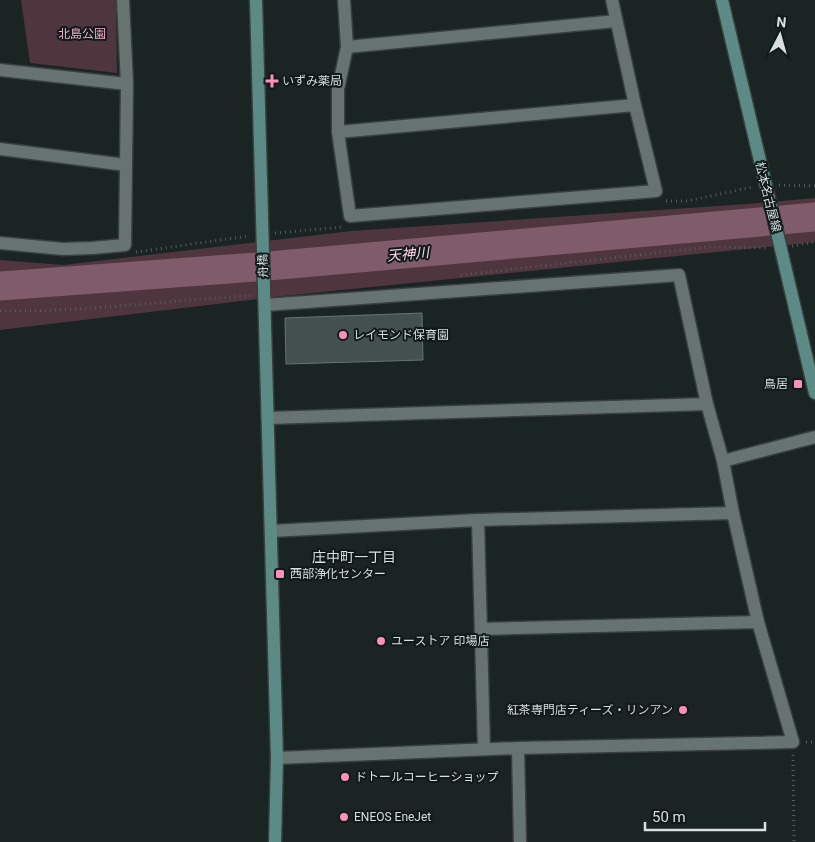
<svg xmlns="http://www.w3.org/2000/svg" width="815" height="842" font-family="Roboto,'Noto Sans JP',sans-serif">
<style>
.green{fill:#4e353e}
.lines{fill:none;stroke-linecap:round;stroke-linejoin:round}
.river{stroke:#805b69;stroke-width:29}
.building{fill:#44504e;stroke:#677472}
.street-casing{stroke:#383f3e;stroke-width:15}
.secondary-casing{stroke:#383f3e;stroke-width:15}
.path{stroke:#545e5d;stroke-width:3;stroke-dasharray:1 4;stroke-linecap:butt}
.street{stroke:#677371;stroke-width:12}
.secondary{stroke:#5c8b87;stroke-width:12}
.poi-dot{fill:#fe8ebc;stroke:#101a19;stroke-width:2}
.labels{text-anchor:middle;stroke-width:4;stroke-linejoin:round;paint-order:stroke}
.park-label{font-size:12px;fill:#f0aec7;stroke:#101a19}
.poi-label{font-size:12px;fill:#d8dfde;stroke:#101a19;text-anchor:start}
.street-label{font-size:12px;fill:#d8dfde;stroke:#101a19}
.water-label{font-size:14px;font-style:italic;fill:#fed5e4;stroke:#101a19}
.neighbourhood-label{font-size:14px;fill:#d8dfde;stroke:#101a19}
</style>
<rect width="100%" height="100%" fill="#192423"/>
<path class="green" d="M21,0H116L117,73L30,63Z
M815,198V242L283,296L0,330V260L63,265L351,231L747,204Z"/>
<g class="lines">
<path class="river" d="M0,286L269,266L815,217"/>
</g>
<path class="building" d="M422,313L423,360L286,364L285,318Z"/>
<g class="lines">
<defs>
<path id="street" d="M344,0L347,47L338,89V132L350,216L656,191L635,105L612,0
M347,47L616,21
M0,70L127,84
M338,132L635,105
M0,149L126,165
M0,243L63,249L92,248L125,245L127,84L123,0
M265,305L679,275L707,404L723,461L733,513L758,622L793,742L518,748L277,758
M268,418L707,404
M723,461L815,437
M478,520L484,749
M271,531L478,520L733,513
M481,629L758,622
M518,748L520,842"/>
<path id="secondary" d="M256,0L277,758L275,842
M722,0L815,393"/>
</defs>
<use href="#street" class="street-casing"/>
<use href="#secondary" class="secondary-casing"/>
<path class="path" d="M779,185L815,186
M666,201H687L753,187
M275,233L343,227
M792,246L815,242
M136,252L249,236
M461,275L708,247L769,248
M0,311C84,312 168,300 251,296
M806,742H815
M793,755L794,842"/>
<use href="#street" class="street"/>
<use href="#secondary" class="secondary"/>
</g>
<g class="poi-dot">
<path d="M269.5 73.5h5v5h5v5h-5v5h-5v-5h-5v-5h5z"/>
<circle cx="343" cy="335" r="5"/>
<rect x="793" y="379" width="10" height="10" rx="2.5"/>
<rect x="275" y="569" width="10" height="10" rx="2.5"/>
<circle cx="381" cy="641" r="5"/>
<circle cx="683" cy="710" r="5"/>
<circle cx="345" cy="777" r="5"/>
<circle cx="344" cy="817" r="5"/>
</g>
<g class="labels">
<g class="park-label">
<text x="82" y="38">北島公園</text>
</g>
<g class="poi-label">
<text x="282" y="85">いずみ薬局</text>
<text x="353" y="339">レイモンド保育園</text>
<text x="788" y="388" text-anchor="end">鳥居</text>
<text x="290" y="578">西部浄化センター</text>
<text x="391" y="645">ユーストア 印場店</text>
<text x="673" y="714" text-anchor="end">紅茶専門店ティーズ・リンアン</text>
<text x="355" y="781">ドトールコーヒーショップ</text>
<text x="354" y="821">ENEOS EneJet</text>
</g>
<g class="street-label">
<text transform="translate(768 197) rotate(76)" y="4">松本名古屋線</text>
<text transform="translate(263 266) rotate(-92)" y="4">舟橋</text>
</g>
<g class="water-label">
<text transform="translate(408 254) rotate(-5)" y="5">天神川</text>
</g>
<g class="neighbourhood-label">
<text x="354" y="562">庄中町一丁目</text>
</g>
</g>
<g transform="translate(780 35) rotate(6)" stroke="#101a19" stroke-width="4" paint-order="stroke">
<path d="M0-4L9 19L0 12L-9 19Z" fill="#d8dfde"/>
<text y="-8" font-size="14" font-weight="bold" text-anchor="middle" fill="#d8dfde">N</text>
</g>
<path d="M645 822v8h120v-8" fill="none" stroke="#d8dfde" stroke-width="2.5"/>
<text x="652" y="822" font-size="15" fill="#d8dfde" stroke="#101a19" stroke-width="4" paint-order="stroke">50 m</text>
</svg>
